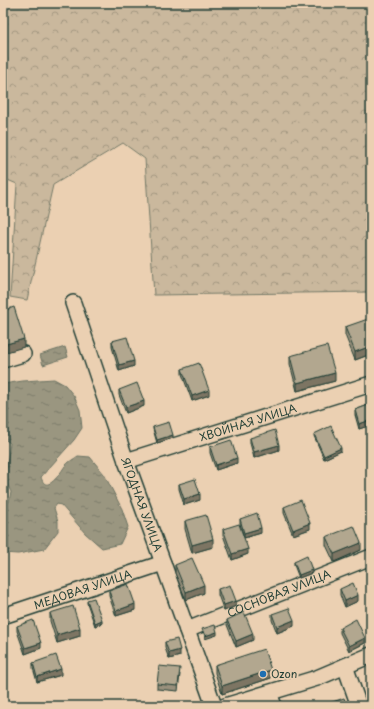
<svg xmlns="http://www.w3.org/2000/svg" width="374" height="709" font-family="'Playpen Sans',sans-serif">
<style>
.forest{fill:url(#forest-crowns);stroke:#747a68}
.water{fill:url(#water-ripples);stroke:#697262}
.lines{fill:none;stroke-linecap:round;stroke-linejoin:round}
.minor-casing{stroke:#1f3d34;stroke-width:18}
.minor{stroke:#ebd0b2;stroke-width:15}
.wall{fill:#99907b;stroke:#1f3d34}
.shaded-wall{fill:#7d7564;stroke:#1f3d34}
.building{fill:#b2a78f;stroke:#1f3d34}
.poi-dot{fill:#1f6fb2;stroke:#ebd0b2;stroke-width:1.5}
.labels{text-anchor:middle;stroke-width:4;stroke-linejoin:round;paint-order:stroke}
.street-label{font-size:11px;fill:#1f3d34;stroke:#ebd0b2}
.poi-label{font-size:11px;fill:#1f3d34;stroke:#ebd0b2;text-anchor:start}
</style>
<defs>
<pattern id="forest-crowns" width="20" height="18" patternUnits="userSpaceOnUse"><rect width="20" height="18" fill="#cab89d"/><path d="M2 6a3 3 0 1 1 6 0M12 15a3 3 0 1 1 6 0" fill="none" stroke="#a39781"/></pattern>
<pattern id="water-ripples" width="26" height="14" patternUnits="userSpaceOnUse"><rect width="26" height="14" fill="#9a9680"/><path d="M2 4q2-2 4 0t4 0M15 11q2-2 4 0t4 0" fill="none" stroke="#7d7c6a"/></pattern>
</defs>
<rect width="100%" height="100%" fill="#ebd0b2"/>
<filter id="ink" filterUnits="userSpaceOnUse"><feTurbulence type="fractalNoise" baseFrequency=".025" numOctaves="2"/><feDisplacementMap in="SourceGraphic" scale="8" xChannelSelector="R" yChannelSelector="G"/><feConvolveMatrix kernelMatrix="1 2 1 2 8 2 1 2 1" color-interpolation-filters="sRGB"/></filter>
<g filter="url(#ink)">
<path class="forest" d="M3,3H371V292L154,295L145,159L123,143L53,185L27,300L10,297L17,184L3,178Z"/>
<path class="water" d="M65,347L68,357L43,365L40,355Z
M54,379L65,385L74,396L80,410L82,428L74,440L41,477C46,496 61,472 65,466C68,462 74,459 78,456L90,457L104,474L122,509L128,527L120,544L102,548L85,533L61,505L57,504L54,508L58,521V531L44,549L18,554L3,553V505L9,502L11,492L5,479L10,443L3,438V384L23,381Z"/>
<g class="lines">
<defs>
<g id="minor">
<path id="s1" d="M73,303L126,461L163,563L214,706"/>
<path d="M3,360L23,354"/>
<path id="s2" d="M126,461L371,384"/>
<path id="s3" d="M3,616L163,563"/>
<path id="s4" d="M187,630L371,557"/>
<path d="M345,666L359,706"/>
<path d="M269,693L274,706"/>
<path d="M225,706L317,678L371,655"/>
</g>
</defs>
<use href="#minor" class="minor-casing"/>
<use href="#minor" class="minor"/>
</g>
<path class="wall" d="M371,326V354L355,360L345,335V327Z
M112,341L134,366L119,371L112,347Z
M290,356L335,381L297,391L290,364Z
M182,369L209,395L192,401L182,374Z
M119,390L144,406L126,413L119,395Z
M371,404V425L359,429L355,415V410Z
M153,427L173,438L157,443L153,429Z
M314,434L341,451L324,459L314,436Z
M250,438L279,450L254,458L250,443Z
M210,447L237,463L216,470L210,453Z
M179,484L200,500L184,505L179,489Z
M284,507L310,529L293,535L284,513Z
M240,519L261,533L244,538L240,524Z
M185,521L213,547L192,553L185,529Z
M223,529L248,554L232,560L223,535Z
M326,537L361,550L334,562L326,545Z
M294,562L312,573L299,578L294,565Z
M175,565L204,593L186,600L175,573Z
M218,589L236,606L224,611L218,595Z
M340,589L358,601L345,607L340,595Z
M109,591L135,610L116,616L109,596Z
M87,600L102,623L95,626L87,603Z
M50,613L80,636L57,643L50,621Z
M272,614L294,626L277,633L272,620Z
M227,620L253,640L236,647L227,625Z
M17,626L41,648L25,654L17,631Z
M340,628L365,643L349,651L340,633Z
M165,642L180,656L169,659L165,648Z
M33,663L61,675L37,682L33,668Z
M215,665L271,678L222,694L215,673Z
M180,674L178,691L157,689V684Z"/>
<path class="shaded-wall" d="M24,339V347L3,353V345Z
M371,346V354L355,360V352Z
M134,361V366L119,371V365Z
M335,373V381L297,391V383Z
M209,390V395L192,401V396Z
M144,401V406L126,413V407Z
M371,420V425L359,429V424Z
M173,435V438L157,443V440Z
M279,445V450L254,458V452Z
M341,448V451L324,459V456Z
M237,458V463L216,470V465Z
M200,494V500L184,505V499Z
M310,523V529L293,535V530Z
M261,528V533L244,538V533Z
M213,539V547L192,553V545Z
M361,543V550L334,562V554Z
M248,549V554L232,560V554Z
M312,570V573L299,578V575Z
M204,585V593L186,600V592Z
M358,595V601L345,607V601Z
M236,601V606L224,611V605Z
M135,604V610L116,616V611Z
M102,620V623L95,626V623Z
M294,620V626L277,633V627Z
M80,628V636L57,643V635Z
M217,632V635L205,639V636Z
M253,634V640L236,647V641Z
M365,638V643L349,651V646Z
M41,643V648L25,654V648Z
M180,650V656L169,659V653Z
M61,669V675L37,682V677Z
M271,670V678L222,694V686Z"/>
<path class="building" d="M14,307L24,339L3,345V311Z
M368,319L371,326V346L355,352L345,327Z
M127,337L134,361L119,365L112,341Z
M327,346L335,373L297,383L290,356Z
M199,363L209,390L192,396L182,369Z
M137,383L144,401L126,407L119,390Z
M371,404V420L359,424L355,410Z
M169,422L173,435L157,440L153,427Z
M331,426L341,448L324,456L314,434Z
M275,430L279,445L254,452L250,438Z
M231,440L237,458L216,465L210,447Z
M195,479L200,494L184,499L179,484Z
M301,500L310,523L293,530L284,507Z
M257,513L261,528L244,533L240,519Z
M206,515L213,539L192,545L185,521Z
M239,524L248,549L232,554L223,529Z
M354,526L361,543L334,554L326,537Z
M307,556L312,570L299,575L294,562Z
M192,558L204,585L186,592L175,565Z
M371,576V582L369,577Z
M353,583L358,595L345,601L340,589Z
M128,584L135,604L116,611L109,591Z
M230,585L236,601L224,605L218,589Z
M94,598L102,620L95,623L87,600Z
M73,606L80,628L57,635L50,613Z
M289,608L294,620L277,627L272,614Z
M244,612L253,634L236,641L227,620Z
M356,619L365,638L349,646L340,628Z
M33,620L41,643L25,648L17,626Z
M215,625L217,632L205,636L202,629Z
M177,639L180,650L169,653L165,642Z
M264,649L271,670L222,686L215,665Z
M56,655L61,669L37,677L33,663Z
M159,666L180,668L178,686L157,684Z
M344,698L347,706H321Z"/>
</g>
<circle class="poi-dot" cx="263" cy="674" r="4"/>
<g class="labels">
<g class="street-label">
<text dy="4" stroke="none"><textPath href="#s2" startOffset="128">ХВОЙНАЯ УЛИЦА</textPath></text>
<text dy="4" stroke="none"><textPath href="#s1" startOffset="213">ЯГОДНАЯ УЛИЦА</textPath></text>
<text dy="4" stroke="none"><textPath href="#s3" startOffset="84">МЕДОВАЯ УЛИЦА</textPath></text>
<text dy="4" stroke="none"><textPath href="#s4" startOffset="99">СОСНОВАЯ УЛИЦА</textPath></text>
</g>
<g class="poi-label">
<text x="271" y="678">Ozon</text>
</g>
</g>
<rect width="374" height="709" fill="none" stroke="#ebd0b2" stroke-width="16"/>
<rect x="8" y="8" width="358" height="693" fill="none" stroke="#1f3d34" stroke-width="1.5" filter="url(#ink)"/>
</svg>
